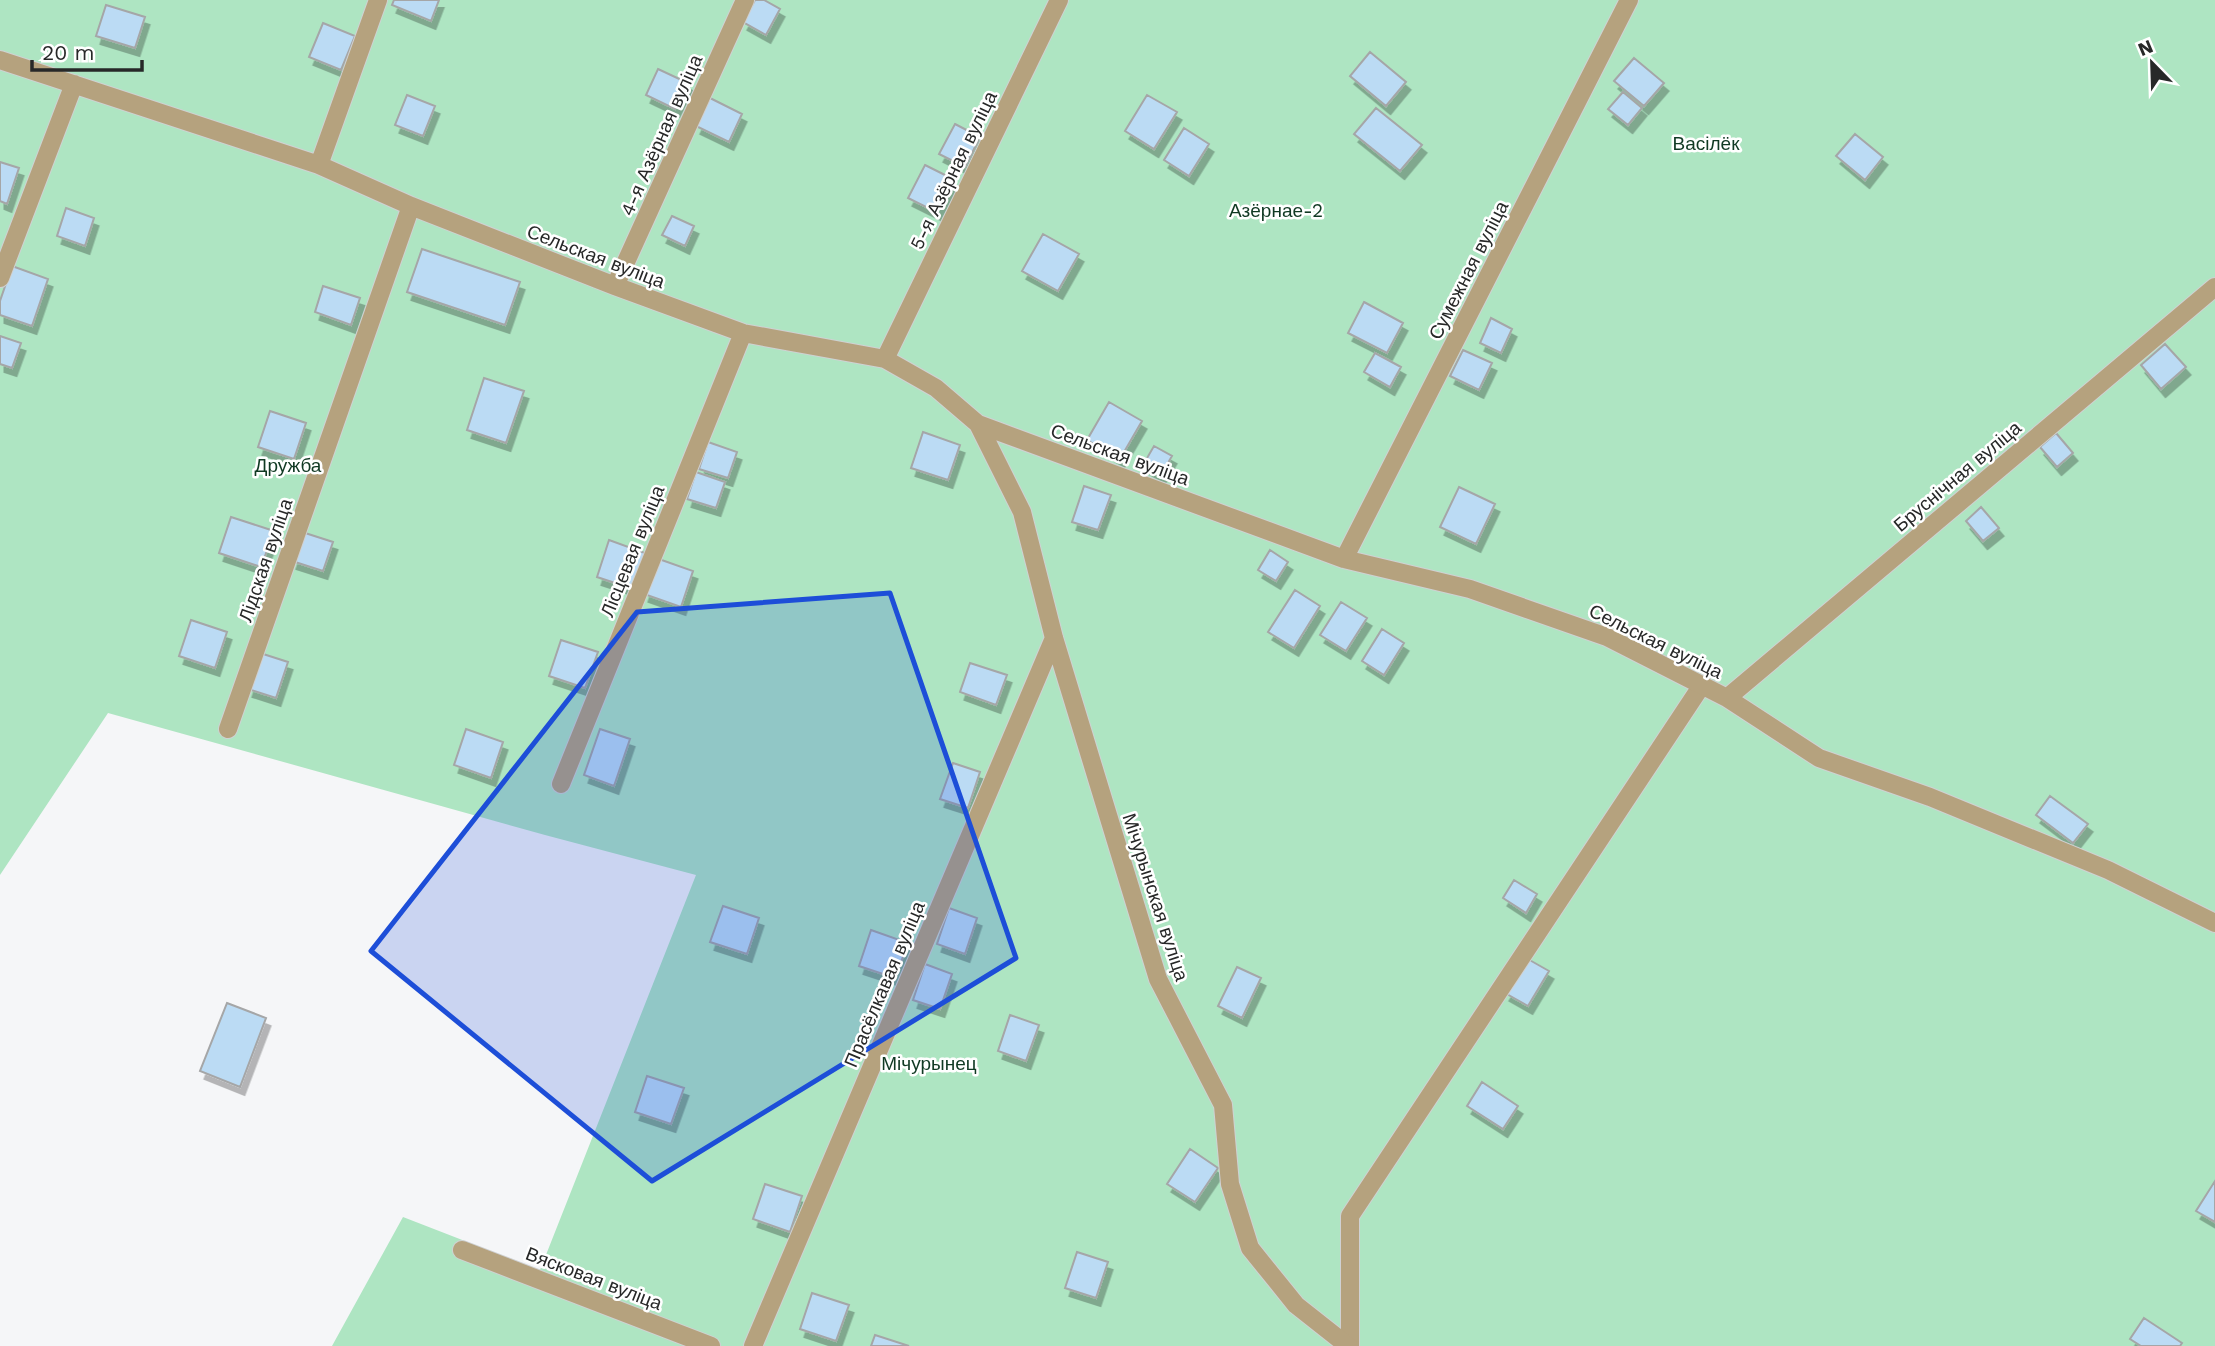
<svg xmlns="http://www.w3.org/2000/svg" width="2215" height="1346" font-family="'Work Sans',sans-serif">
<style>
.green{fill:#aee5c2}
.building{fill:#bbdbf4;stroke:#a5a6a7;stroke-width:2;filter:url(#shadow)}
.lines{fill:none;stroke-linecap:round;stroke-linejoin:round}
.lane-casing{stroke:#d0d1d3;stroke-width:20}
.street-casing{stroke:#d0d1d3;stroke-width:20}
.lane{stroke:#b5a27e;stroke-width:18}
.street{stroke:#b5a27e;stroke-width:18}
.marked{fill:#1d4ed8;fill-opacity:0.2;stroke:#1d4ed8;stroke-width:5;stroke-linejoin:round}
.labels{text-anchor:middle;stroke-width:5;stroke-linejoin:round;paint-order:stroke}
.street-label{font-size:19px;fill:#272828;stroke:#fff}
.park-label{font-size:19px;fill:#103923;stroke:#fff}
</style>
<defs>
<filter id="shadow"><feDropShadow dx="4.5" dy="8" stdDeviation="0" flood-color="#0004"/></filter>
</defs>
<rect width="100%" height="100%" fill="#f5f6f8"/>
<path class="green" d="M0,0H2215V1346H332L403,1217L540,1270L696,875L545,835L108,713L0,875Z"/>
<path class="building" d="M394,0H439L431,21L392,5Z
M755,0H764L780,9L766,35L743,22Z
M106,5L145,17L135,48L96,36Z
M323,23L355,36L341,70L309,57Z
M1370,52L1406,82L1386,106L1350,76Z
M1634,58L1664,83L1644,106L1614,81Z
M658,69L688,83L675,109L646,95Z
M1623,92L1642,108L1628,125L1608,109Z
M407,95L435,106L423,136L395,125Z
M1147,95L1177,112L1154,149L1125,131Z
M710,98L742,114L729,142L696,126Z
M1376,108L1422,145L1400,171L1354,134Z
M955,124L980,137L965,167L939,154Z
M1184,128L1209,144L1189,176L1164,160Z
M1855,134L1883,157L1865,180L1836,156Z
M0,162L19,168L7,204L0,201Z
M925,165L953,179L936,212L908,198Z
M66,208L94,218L85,246L57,236Z
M672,216L694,226L685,246L662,235Z
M1043,234L1079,254L1058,291L1022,271Z
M422,249L520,282L505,325L407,292Z
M12,266L48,279L32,326L0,315V301Z
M323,286L360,298L351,325L315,312Z
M1364,302L1403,323L1387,353L1348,333Z
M1491,318L1512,329L1501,353L1480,343Z
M0,336L21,343L12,368L0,364Z
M2165,344L2186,367L2161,389L2141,365Z
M1463,350L1492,363L1479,390L1450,376Z
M1375,353L1401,367L1390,387L1364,372Z
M484,378L524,391L506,443L467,430Z
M1109,402L1142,421L1120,459L1087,440Z
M270,411L306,423L294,459L258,447Z
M923,432L960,445L948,480L911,468Z
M2056,433L2073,453L2057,467L2040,447Z
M708,442L737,452L728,478L699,469Z
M1154,446L1172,456L1161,475L1143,465Z
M696,472L725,482L716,508L687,499Z
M1084,486L1111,495L1098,530L1072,522Z
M1459,487L1495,504L1476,544L1440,527Z
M1981,507L1999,528L1983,541L1966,521Z
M231,517L274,531L261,567L219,553Z
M302,532L333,542L323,571L292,561Z
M609,540L645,553L633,589L597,577Z
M1270,550L1288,562L1276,581L1258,570Z
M656,558L693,571L681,607L644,594Z
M1295,590L1320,606L1294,648L1268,632Z
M1341,602L1367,618L1346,651L1320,635Z
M191,620L227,632L215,668L179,656Z
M1382,629L1404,643L1384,675L1362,661Z
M561,640L598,652L585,688L549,676Z
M260,653L288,662L276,698L248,689Z
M970,663L1007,675L996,705L960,692Z
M466,729L503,742L491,778L454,765Z
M600,729L630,739L614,786L584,775Z
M953,763L980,772L968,808L940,799Z
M2050,796L2088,824L2073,843L2036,815Z
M1514,880L1537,894L1526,913L1503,898Z
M723,906L759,918L747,954L710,942Z
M949,908L977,918L965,954L937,944Z
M871,930L908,943L895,978L859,966Z
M1526,958L1549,971L1528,1006L1505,993Z
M925,964L952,974L940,1009L913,1000Z
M1237,967L1261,978L1242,1018L1218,1006Z
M227,1003L266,1018L240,1087L200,1071Z
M1010,1015L1039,1025L1026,1061L998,1051Z
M647,1076L684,1088L671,1124L635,1112Z
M1482,1082L1518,1106L1503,1129L1467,1106Z
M1190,1149L1218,1168L1195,1202L1167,1184Z
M2215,1181V1222L2196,1211Z
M765,1184L802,1196L790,1232L753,1219Z
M1077,1252L1108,1262L1096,1298L1065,1288Z
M812,1293L849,1305L836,1341L800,1329Z
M2144,1318L2182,1343L2180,1346H2141L2130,1339Z
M875,1335L909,1346H871Z"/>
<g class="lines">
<defs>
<path id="lane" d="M1350,1346V1216L1702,685"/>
<path id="street" d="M0,60L319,165L411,206L615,286L743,333L885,359L936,388L978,424L1344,559L1470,589L1607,637L1727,698L1819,758L1930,797L2108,870L2215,923
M319,165L378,0
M0,278L74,84
M615,286L745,0
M885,359L1059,0
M978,424L1022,512L1054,638L1158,979L1223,1105L1230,1184L1250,1248L1296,1305L1348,1346
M1344,559L1629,0
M1727,698L2215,287
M228,729L411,206
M561,784L743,333
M462,1250L711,1346
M753,1346L1054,638"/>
</defs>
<use href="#lane" class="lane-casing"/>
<use href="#street" class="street-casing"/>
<use href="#lane" class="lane"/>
<use href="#street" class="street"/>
</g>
<path class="marked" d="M890,593L1016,958L652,1181L371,951L637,612Z"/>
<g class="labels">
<g class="street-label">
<text transform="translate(661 135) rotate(-66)" y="7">4-я Азёрная вуліца</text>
<text transform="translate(953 170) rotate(-64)" y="7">5-я Азёрная вуліца</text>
<text transform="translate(596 256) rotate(21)" y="7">Сельская вуліца</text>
<text transform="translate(1468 270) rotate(-63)" y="7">Сумежная вуліца</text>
<text transform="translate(1120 454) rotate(20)" y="7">Сельская вуліца</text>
<text transform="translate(1957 476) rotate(-40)" y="7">Бруснічная вуліца</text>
<text transform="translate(632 551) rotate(-68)" y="7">Лісцевая вуліца</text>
<text transform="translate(265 560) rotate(-71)" y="7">Лідская вуліца</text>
<text transform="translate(1656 641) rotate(26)" y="7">Сельская вуліца</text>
<text transform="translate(1156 897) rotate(72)" y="7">Мічурынская вуліца</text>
<text transform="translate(884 984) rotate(-67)" y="7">Прасёлкавая вуліца</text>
<text transform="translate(594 1278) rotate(21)" y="7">Вясковая вуліца</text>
</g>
<g class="park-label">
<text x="1706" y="150">Васілёк</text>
<text x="1276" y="217">Азёрнае-2</text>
<text x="288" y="472">Дружба</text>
<text x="929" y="1070">Мічурынец</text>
</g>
</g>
<g transform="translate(2152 63) rotate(337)" stroke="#ffffff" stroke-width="5" paint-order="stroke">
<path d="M0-5L12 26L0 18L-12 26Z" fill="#272828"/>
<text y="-10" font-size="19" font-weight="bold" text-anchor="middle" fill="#272828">N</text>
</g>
<path d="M32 60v10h110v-10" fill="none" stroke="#272828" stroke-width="3.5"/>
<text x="42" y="60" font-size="21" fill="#272828" stroke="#ffffff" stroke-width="5" paint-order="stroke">20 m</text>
</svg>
